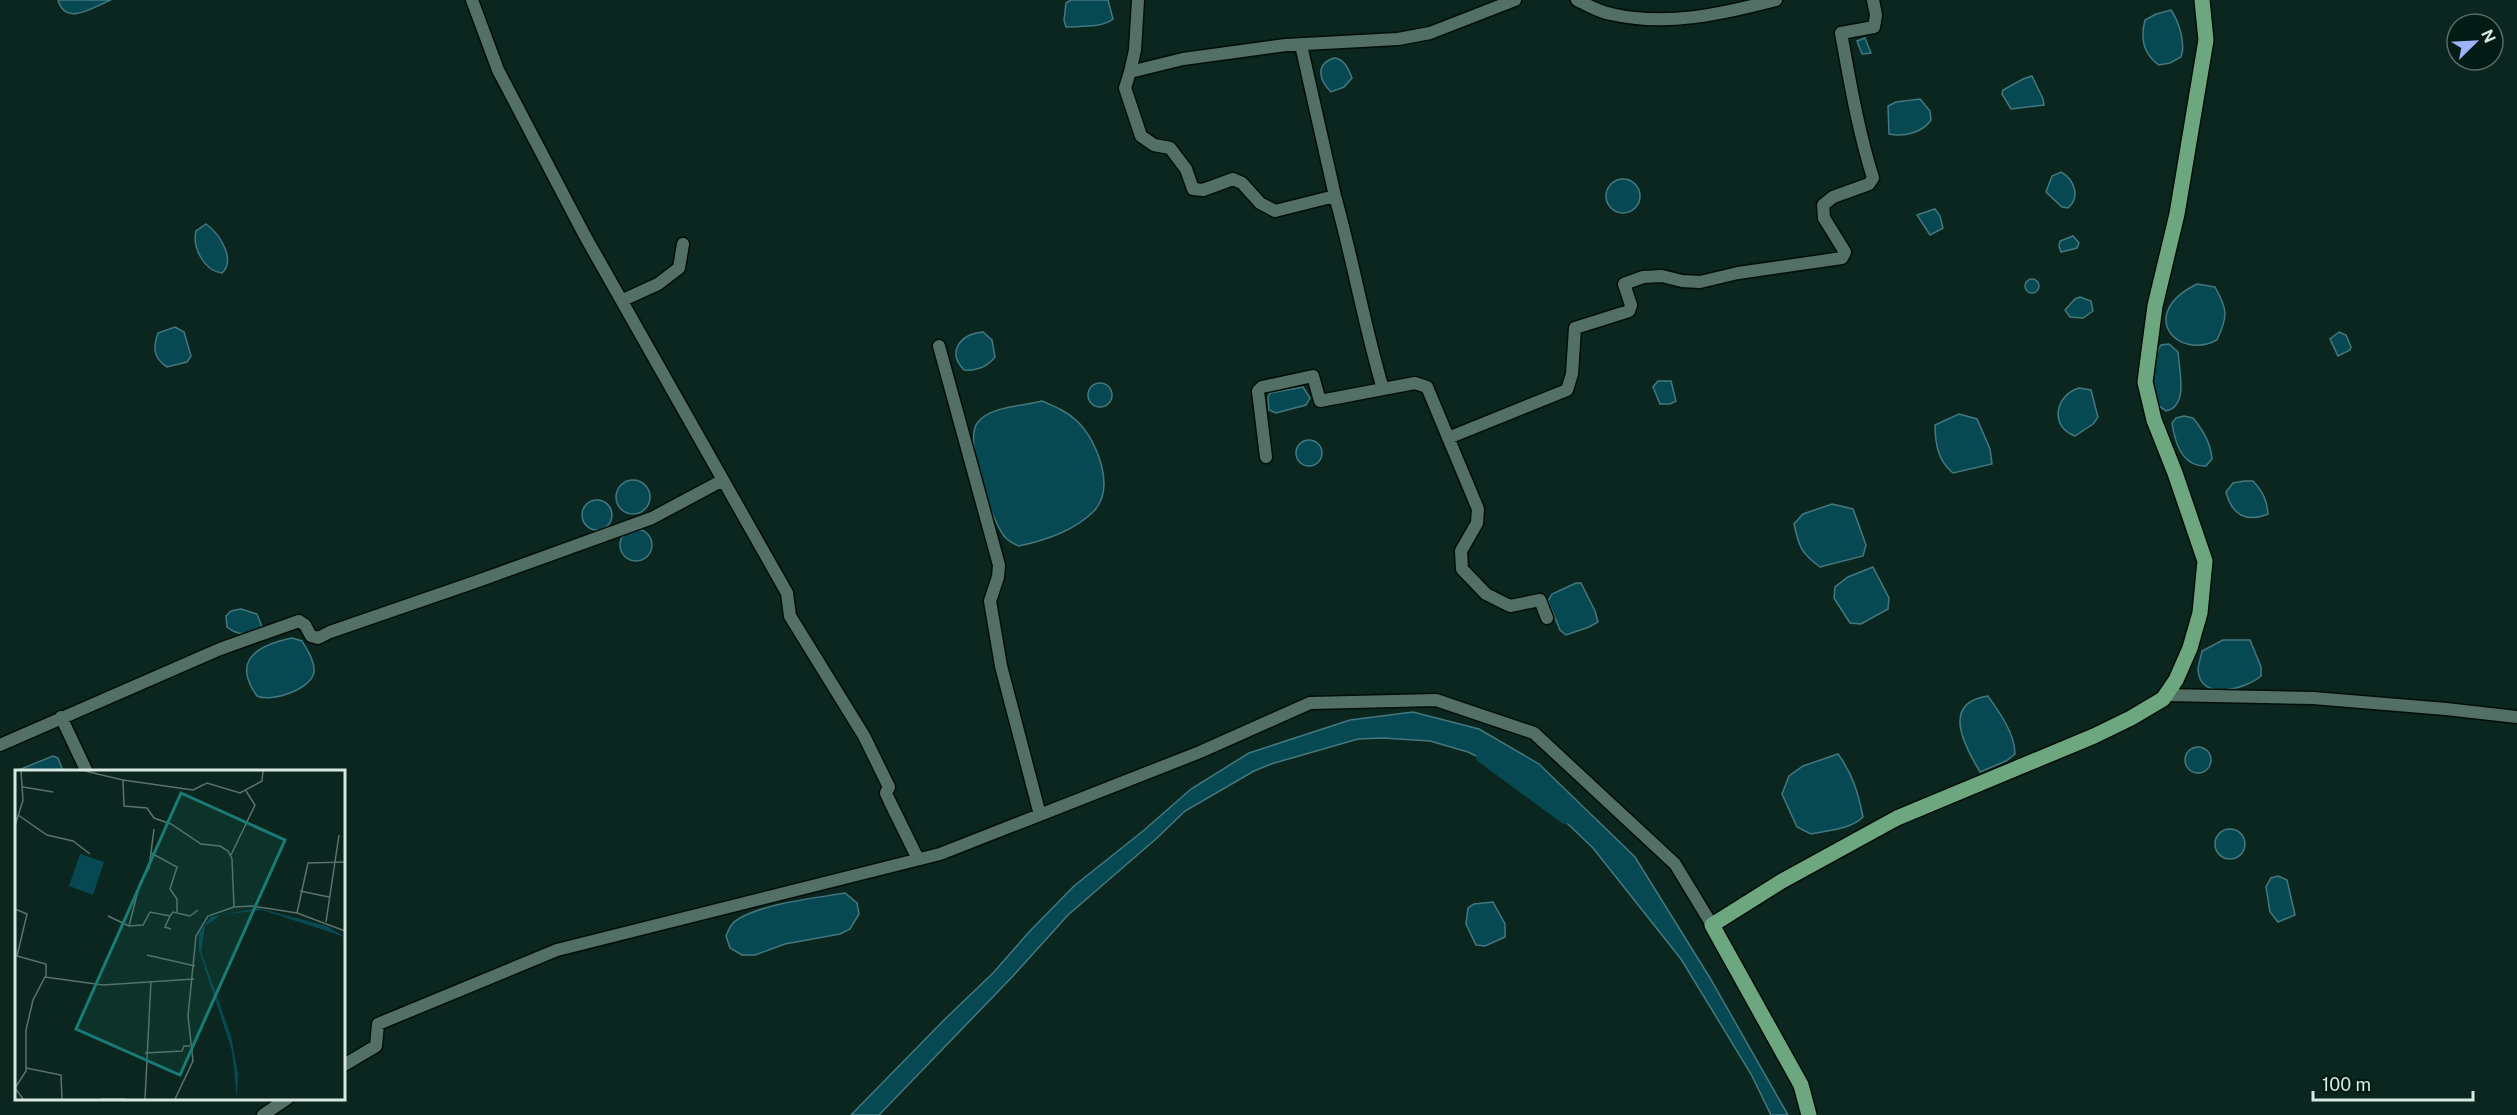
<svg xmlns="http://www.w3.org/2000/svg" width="2517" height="1115" font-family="'Public Sans',sans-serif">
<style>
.water{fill:#064953;stroke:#45787e;stroke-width:1.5}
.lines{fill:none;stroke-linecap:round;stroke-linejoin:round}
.canal{stroke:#064953;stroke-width:12}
.minor-casing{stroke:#000e08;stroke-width:15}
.major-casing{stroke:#000e08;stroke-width:18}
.minor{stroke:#537066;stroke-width:12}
.major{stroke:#6da780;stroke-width:15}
.inset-road{fill:none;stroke:#5c736c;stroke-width:1.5}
.view{fill:#197c74;fill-opacity:0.15;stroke:#197c74;stroke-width:3}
.inset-edge{fill:none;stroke:#d7e7e1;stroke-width:3}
</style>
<rect width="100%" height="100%" fill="#0a261e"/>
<path class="water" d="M58,0H111C93,7 66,27 58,0Z
M1071,0H1108L1113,19C1102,28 1081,26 1066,27L1064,20L1066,3Z
M2171,10C2179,22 2186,44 2181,57L2170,63L2159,65C2143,54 2140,39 2145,20L2156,14Z
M1865,38L1871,53L1862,54L1857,41Z
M1334,58C1345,59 1348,69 1352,78L1344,87L1331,92C1319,80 1315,64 1334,58Z
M2032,76L2043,99L2044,105L2011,109L2002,94L2003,90L2023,79Z
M1920,99L1930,111L1931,120C1922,133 1904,137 1889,134L1888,106L1896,102Z
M2061,172C2074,179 2081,197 2068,208L2062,207L2046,192L2052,176Z
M1606 196a17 17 0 1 1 34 0a17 17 0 1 1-34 0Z
M1935,209L1940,216L1943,228L1930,235L1917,215Z
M206,224C220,234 236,260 222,273C204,271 192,247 196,231Z
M2073,236L2079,243L2077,248L2061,252L2059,246L2060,241Z
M2025 286a7 7 0 1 1 14 0a7 7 0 1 1-14 0Z
M2197,284L2215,287C2228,310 2228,316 2217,340C2177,361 2136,314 2197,284Z
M2080,297L2091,301L2093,311L2083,318L2070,317L2065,310L2075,299Z
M175,327L184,332L191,356L187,362L167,367C153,358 153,347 158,333Z
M983,332L992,340L995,357C987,367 977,371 964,370C946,351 961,334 983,332Z
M2339,332L2346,335L2351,347L2350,350L2338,356L2330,339Z
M2169,344L2178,352C2179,370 2189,406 2166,411C2160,407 2156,404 2153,397C2149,387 2154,353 2161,345Z
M1658,381H1671L1676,401L1670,404H1660L1653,387Z
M1088 395a12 12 0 1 1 24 0a12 12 0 1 1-24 0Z
M1303,387L1310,398L1306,405L1276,413L1269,410L1268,397L1270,393Z
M2079,388L2091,390L2098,417L2093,424L2075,436C2049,427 2055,395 2079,388Z
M1042,401C1056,407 1068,412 1078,422C1097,441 1116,488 1094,511C1074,531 1046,540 1019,546C1014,544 1008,541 1004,536C991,519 963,440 978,422C991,406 1023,406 1042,401Z
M1959,414L1977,419L1990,449L1992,464L1953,473C1938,461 1935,443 1935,425Z
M2184,416L2193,418C2203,430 2211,443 2212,459L2206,466C2183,467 2175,444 2172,423L2176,418Z
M1296 453a13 13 0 1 1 26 0a13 13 0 1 1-26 0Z
M616 497a17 17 0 1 1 34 0a17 17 0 1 1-34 0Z
M2244,481H2253C2263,492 2267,500 2268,514C2246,523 2232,515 2226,492L2233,483Z
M582 515a15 15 0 1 1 30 0a15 15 0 1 1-30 0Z
M1832,504L1853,509L1866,545L1863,556L1820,567C1801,553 1799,547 1794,524L1803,514Z
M620 545a16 16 0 1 1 32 0a16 16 0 1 1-32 0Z
M1873,567L1889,598L1888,609L1861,624L1850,623L1834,598L1835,587L1848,577Z
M1576,583H1581L1595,611L1598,622L1589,627L1566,635L1560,630L1548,601L1552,594Z
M241,609L257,614L262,627C252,636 238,636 227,627L226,616L231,611Z
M292,638L302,641C307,650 315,661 314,672C312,689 271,703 257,696C231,660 258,645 292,638Z
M2223,640H2250L2261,667V676C2246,689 2200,702 2198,670C2198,665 2201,657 2202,651Z
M1988,696C2000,713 2015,734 2015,754L2006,761L1980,772C1965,746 1940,703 1988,696Z
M1413,712L1479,729L1539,764L1635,857L1710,978L1788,1115H1771L1751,1074L1681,959L1593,848L1547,804L1509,772L1468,752L1430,741L1383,738L1358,739L1271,764L1254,771L1185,811L1157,838L1068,915L1013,976L879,1115H851L944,1020L993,973L1029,932L1074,886L1143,831L1191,789L1249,753L1350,720Z
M2185 760a13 13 0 1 1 26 0a13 13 0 1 1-26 0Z
M1838,754C1853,775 1858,792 1863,817C1850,830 1827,830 1811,834L1797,827L1782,794L1789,776L1803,766Z
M53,756L58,758L63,771L16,772V782V771Z
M2215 844a15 15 0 1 1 30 0a15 15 0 1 1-30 0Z
M2278,876L2287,880L2295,915L2278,922L2270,912L2266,887L2271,878Z
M845,893L857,903L859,914L850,929L840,934L785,944L755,955H742L730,948L726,936C729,928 732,922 740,918C767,903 815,898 845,893Z
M1493,902L1505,924V937L1485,946L1476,945L1466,924L1468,908L1474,904Z"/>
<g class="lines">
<path class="canal" d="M1482,757L1565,818"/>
<defs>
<path id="minor" d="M472,0L498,70L585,236L787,593L790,616L864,736L889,787L886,793L890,802L918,859
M1577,0C1588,5 1599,12 1611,14C1666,27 1722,14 1776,0
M1301,45L1335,196
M1130,72L1135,50L1138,0
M623,300L658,284L679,268L683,244
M939,346L999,565L998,577L990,601L1001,666L1040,815
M1383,389L1415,383L1427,387L1478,509L1477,523L1461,551L1462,569L1486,594L1510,606L1540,600L1547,618
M1448,438L1567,390L1572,374L1575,328L1629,311L1631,305L1624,284L1643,277L1662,276L1682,281L1700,282L1738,273L1842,258L1845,252L1824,218L1823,205L1833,197L1869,184L1873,178C1858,130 1850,82 1841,33L1874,27L1876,15L1873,0
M1266,457L1258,391L1262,387L1313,376L1320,401L1383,389C1364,325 1353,260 1335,196L1275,211L1260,203L1242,183L1233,179L1203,190L1193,189L1186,169L1170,148L1154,145L1141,136L1125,88L1130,72L1183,59L1286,45L1398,39L1430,33L1515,0
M2165,695L2313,698L2446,709L2517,717
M61,717L87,772
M0,745L220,649L299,621L305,625L311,636L318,638L330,632L475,582L652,518L723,480
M344,1065L376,1046L378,1024L557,950L940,854L1200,752L1310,703L1436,700L1534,733L1675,864L1712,925
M263,1115L288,1098"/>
<path id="major" d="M1809,1115L1801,1085L1712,925L1782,881L1897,818L2094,736L2131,718L2163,699L2176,680L2190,648L2200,613L2205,561L2175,473L2154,420L2145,382L2155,306L2177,214L2206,40L2202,0"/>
</defs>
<use href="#minor" class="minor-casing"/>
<use href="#major" class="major-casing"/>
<use href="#minor" class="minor"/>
<use href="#major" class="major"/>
</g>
<g transform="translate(15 770)">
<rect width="330" height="330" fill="#0a261e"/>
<path d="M65,84L89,92L78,125L54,116ZM243,138L312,156L330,167L247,140L206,145L190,156L186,182L216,266L223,304L222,329L217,281L184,180V163L196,147Z" fill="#064953"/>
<path class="inset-road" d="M70,1L108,10L109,36L132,38L139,48L156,54L186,74L205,76L213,81L217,89L219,137L237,136L282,143L330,161M108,10L178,20L192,13L225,23L247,11L248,1M8,17L38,22M3,45L32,65L58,71L75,84M0,56L8,30L6,1M139,59L134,98L125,113L114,156L128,155L135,142L155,146L150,157L156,159M136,83L162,97L155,119L162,129V142M216,85L240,35L231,21M285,121L314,127M0,139L12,144L2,186L31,194V207M282,143L293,93L330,92M93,146L114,156M155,146L158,142L175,146L183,140M311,152L324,65M132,185L180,196M130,283L167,281L169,276H175M11,298L46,305L47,329M8,329L0,318L11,301V260L18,230L30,207L88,215L179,209M86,329H111M130,329L136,211M160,329L178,291L173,246L181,166L193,146L219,137"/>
<path class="view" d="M166,23L270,70L165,305L61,259Z"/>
<rect width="330" height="330" class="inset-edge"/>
</g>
<g transform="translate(2475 42) rotate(66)"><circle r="28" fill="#021c15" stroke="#576d67" stroke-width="1.5"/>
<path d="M0-4.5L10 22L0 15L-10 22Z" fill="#9db4fd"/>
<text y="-9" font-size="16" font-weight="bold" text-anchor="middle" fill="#d7e7e1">N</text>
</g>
<path d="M2313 1091v9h160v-9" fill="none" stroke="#d7e7e1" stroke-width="3"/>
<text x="2322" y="1091" font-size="18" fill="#d7e7e1" stroke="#021c15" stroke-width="4.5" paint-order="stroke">100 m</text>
</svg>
